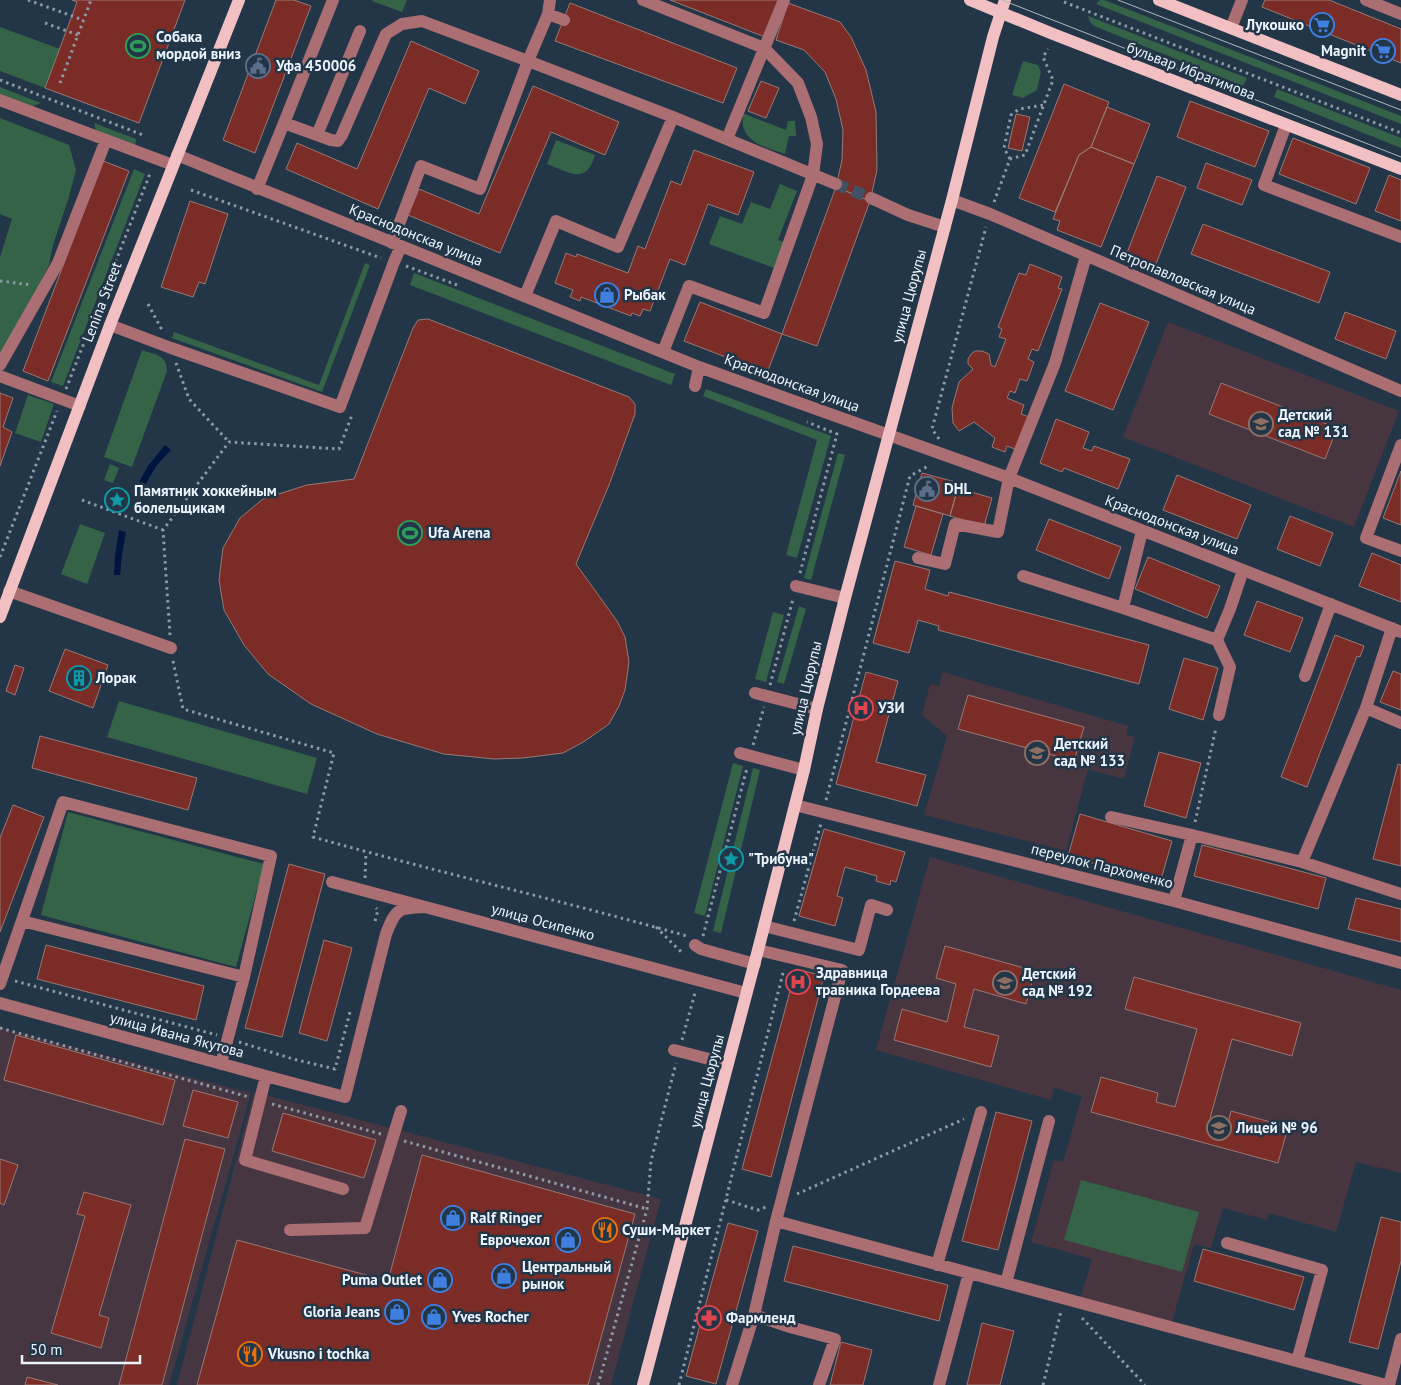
<svg xmlns="http://www.w3.org/2000/svg" width="1401" height="1385" font-family="'PT Sans',sans-serif">
<style>
.commercial{fill:#463642}
.education{fill:#473640}
.green{fill:#346347}
.water{fill:#001440}
.building{fill:#7b2c26;stroke:#977975}
.lines{fill:none;stroke-linecap:round;stroke-linejoin:round}
.minor-tunnel{stroke:#415262;stroke-width:12;stroke-dasharray:12 6;stroke-linecap:butt}
.path{stroke:#8c9aa7;stroke-width:3;stroke-dasharray:2.5 4;stroke-linecap:butt}
.minor{stroke:#aa6e73;stroke-width:12}
.major{stroke:#f2c0c3;stroke-width:12}
.tram{stroke:#abb7c3;stroke-width:1}
.labels{text-anchor:middle;stroke-width:5;stroke-linejoin:round;paint-order:stroke}
.poi-label{font-size:15px;font-weight:bold;fill:#ebf4fd;stroke:#233647;text-anchor:start}
.street-label{font-size:15px;fill:#ebf4fd;stroke:#233647}
</style>
<rect width="100%" height="100%" fill="#233647"/>
<path class="commercial" d="M0,1028L251,1093L169,1385H0Z
M254,1092L661,1199L611,1385H177Z"/>
<path class="education" d="M1168,322L1399,411L1354,527L1123,437Z
M943,672L1128,726L1126,735L1135,737L1124,779L1088,769L1066,851L924,815L947,736L922,715L930,684L939,686Z
M930,857L1401,990V1173L1356,1162L1336,1232L1269,1213L1267,1220L1223,1208L1211,1248L1194,1244L1171,1326L1080,1300L1092,1259L1031,1242L1054,1160L1063,1162L1082,1096L1054,1088L1051,1100L876,1050Z"/>
<path class="green" d="M373,0H407L402,12L372,1Z
M1100,0H1104L1401,116V124L1096,4Z
M1088,16L1247,78L1243,86L1094,26L1090,22Z
M0,27L60,49L45,88L0,71Z
M1023,61L1038,65L1041,72L1037,90L1023,98L1012,95Z
M0,87L41,103L30,107L0,96Z
M1277,89L1401,138V148L1274,97Z
M742,113L786,130L788,121H795L796,136H789L785,154C771,149 750,145 744,129C742,124 743,118 742,113Z
M0,118L69,145L76,170L68,200L53,245L49,265L0,364V257L12,219L0,214Z
M94,123L136,139L135,147L96,131Z
M556,140L595,155C586,186 569,172 547,164Z
M134,169L145,174L63,386L51,382Z
M780,184L797,191L778,240L784,242L774,268L709,244L720,216L742,224L751,202L770,209Z
M365,263L370,265L322,392L172,338L174,332L319,385Z
M414,273L675,374L671,385L410,285Z
M142,350C156,355 167,355 167,371L132,467L104,457Z
M706,389L831,436L797,558L786,555L817,440L703,396Z
M28,395L54,404L41,442L15,433Z
M838,453L845,455L811,580L804,578Z
M110,464L119,468L113,483L104,480Z
M80,524L105,533L87,584L61,574Z
M799,606L806,609L784,684L777,682Z
M773,612L784,615L766,682L755,679Z
M119,701L317,758L307,794L107,737Z
M733,763L743,766L705,916L694,913Z
M753,768L760,770L721,933L713,931Z
M68,812L264,864L236,967L41,915Z
M1081,1180L1199,1212L1182,1272L1064,1240Z"/>
<path class="water" d="M165,445L171,450L157,465L145,485L139,482L148,466Z
M119,530L126,532L122,555L120,575H114L115,556Z"/>
<path class="building" d="M72,0H185L139,123L45,88L77,2Z
M276,0H294L311,6L255,153L223,140Z
M670,0H780L765,37Z
M1265,0H1329L1401,29V63L1262,7Z
M570,3L737,68L723,103L555,41Z
M788,3L840,22L851,37L866,70L876,112L877,170L870,201L836,187L842,160L843,130L836,99L825,72L804,50L776,40Z
M411,41L479,71L465,104L429,88L378,209L286,169L297,143L357,169Z
M761,81L779,88L766,118L748,111Z
M1064,84L1109,102L1091,147L1079,155L1055,212L1019,198Z
M533,86L619,122L605,155L551,132L500,253L408,215L419,189L479,214Z
M1190,101L1269,131L1255,167L1177,137Z
M1107,107L1150,124L1134,164L1091,147Z
M1016,114L1030,117L1022,151L1008,148Z
M1293,138L1370,168L1356,204L1279,174Z
M1091,147L1134,164L1101,247L1057,230L1060,221L1053,219L1079,155Z
M694,150L754,172L738,215L708,204L685,265L670,259L650,311L643,309L640,316L632,313L631,316L581,297L580,301L570,297L573,290L555,283L566,253L576,257L577,254L628,273L638,246L645,249L671,181L681,185Z
M103,161L129,171L48,381L23,371Z
M1206,163L1252,180L1242,205L1197,188Z
M1389,175L1401,180V221L1375,211Z
M1157,176L1186,187L1154,269L1125,258Z
M836,187L870,201L817,346L782,334Z
M190,201L228,214L205,284L199,282L193,297L161,287Z
M1203,224L1330,272L1319,303L1191,254Z
M1030,264L1062,277L1058,288L1062,289L1038,351L1032,349L1028,359L1034,362L1027,381L1020,379L1015,393L1010,391L1007,398L1024,405L1021,414L1029,417L1017,450L1007,446L1005,452L992,447L995,438L974,422L959,431L953,423L952,408L959,382L973,369L968,364V359L971,354L975,351H982L989,354L991,365L995,367L1006,339L999,337L1002,329L998,327L1019,273L1026,275Z
M700,302L782,334L767,373L684,341Z
M1100,303L1149,322L1113,410L1065,391Z
M1345,312L1396,331L1386,359L1335,339Z
M428,319L629,397L635,404V414L609,485L576,564L617,621L625,637L629,662L625,690L619,706L609,724L585,741L563,753L523,758L494,759L444,754L377,734L311,704L268,674L244,645L224,610L219,580L223,548L240,518L263,499L307,485L354,479L413,328L418,320Z
M1221,383L1337,428L1325,459L1209,414Z
M0,393L13,398L3,427L12,432L0,466Z
M1056,419L1089,432L1083,448L1092,451L1094,446L1130,459L1118,489L1064,468L1062,472L1040,463Z
M1401,471V525L1383,518Z
M922,473L959,483L950,516L913,505Z
M1177,475L1251,505L1237,539L1163,510Z
M958,488L992,498L984,526L950,516Z
M916,506L943,514L931,555L904,547Z
M1290,516L1333,533L1320,566L1277,549Z
M1049,519L1121,547L1109,579L1036,550Z
M1372,553L1401,565V602L1359,586Z
M1148,557L1220,586L1207,618L1135,589Z
M895,561L930,570L925,589L948,596L949,592L1149,645L1139,684L938,630L939,626L918,620L909,653L873,643Z
M1257,601L1303,618L1290,652L1244,635Z
M1335,635L1364,646L1360,657L1357,656L1307,787L1281,777Z
M65,649L108,665L93,708L49,691Z
M1184,658L1218,668L1203,720L1169,709Z
M15,665L24,668L15,695L6,691Z
M1393,671L1401,674V710L1380,702Z
M866,672L898,681L876,762L926,775L917,806L836,784Z
M968,695L1084,727L1074,761L958,729Z
M40,736L197,778L188,810L32,768Z
M1159,752L1201,763L1186,818L1144,806Z
M1398,764L1401,765V866L1373,859Z
M13,805L44,817L0,932V838Z
M1080,814L1172,841L1160,883L1068,856Z
M824,829L905,852L896,882L891,880L890,885L876,881L877,876L845,867L837,896L843,898L835,926L799,916Z
M1202,845L1326,878L1318,909L1194,876Z
M289,864L325,874L282,1037L245,1028Z
M1356,898L1401,909V942L1348,929Z
M324,940L352,948L327,1041L299,1033Z
M46,945L204,986L196,1020L37,979Z
M945,946L1035,971L1026,1004L974,989L964,1027L999,1036L991,1067L894,1040L902,1009L947,1022L956,984L936,978Z
M796,969L824,976L771,1177L742,1169Z
M1134,977L1301,1023L1292,1056L1232,1039L1210,1118L1228,1123L1231,1111L1288,1127L1278,1163L1091,1112L1101,1077L1158,1093L1156,1102L1175,1107L1197,1029L1125,1009Z
M16,1035L175,1080L163,1125L4,1080Z
M193,1090L238,1102L228,1138L183,1126Z
M996,1112L1032,1121L998,1250L962,1241Z
M283,1113L376,1140L364,1178L272,1151Z
M185,1139L225,1149L162,1385H119Z
M422,1155L635,1214L588,1385H197L237,1240L388,1281Z
M0,1159L18,1165L4,1205L0,1203Z
M84,1192L131,1205L99,1315L109,1318L101,1348L51,1333L85,1216L77,1214Z
M1381,1217L1401,1222V1261L1378,1349L1349,1342Z
M728,1223L758,1231L716,1384L686,1376Z
M793,1246L948,1285L939,1321L784,1281Z
M1203,1249L1304,1277L1294,1310L1194,1281Z
M982,1323L1014,1331L1000,1385H967Z
M841,1342L872,1350L863,1385H830Z
M27,1377L58,1385H25Z"/>
<g class="lines">
<path class="minor-tunnel" d="M836,184L871,198"/>
<path class="path" d="M28,0L83,20
M1064,2L1401,133
M45,23L78,35
M0,80L143,135
M60,83L91,0
M1010,159L1004,148L1011,115L1019,109L1044,105
M191,190L381,258
M994,202L1010,159L1025,155L1053,80L1043,57L1048,49
M406,266L457,285
M0,281L32,285
M148,304L162,330
M176,363L189,399L229,442
M66,389L151,171
M939,439L932,429L986,227
M82,500L163,530
M0,557L57,411
M800,573L837,434L807,422
M170,635L163,530L229,442L339,449L352,415
M173,661L183,709L334,753L313,837C437,872 563,901 687,936
M770,685L793,599
M753,745L764,707
M826,800L910,476L930,465
M1195,822L1216,728
M365,878L366,852
M375,921L378,910L376,908
M794,921L821,823
M656,927L678,949L684,954
M703,936L747,768
M15,981L217,1035
M0,1028L249,1097
M682,1040L695,993
M239,1042L293,1059L335,1069L350,1012
M272,1104L381,1134
M404,1141L647,1209
M797,1194L964,1119
M726,1200L758,1210L766,1207
M1082,1318L1145,1385
M598,1385L647,1209L651,1161L676,1063
M679,1385L784,969
M1043,1385L1061,1311"/>
<path class="minor" d="M550,0L548,14L564,20
M643,0L764,48L798,83L811,117L817,144L813,175L764,313L689,286L663,352
M1366,0L1401,14
M548,14L528,61L673,117
M1231,28L1242,0
M0,100L106,140L58,263L0,365
M284,123L333,0
M1286,125L1264,185L1401,237
M317,135L360,31
M727,139L784,0
M106,140L173,165
M177,155L699,367L1009,478L1401,632
M257,189L284,123L331,140L338,141L342,135L386,34L402,24L422,21L528,61L480,189L421,166L392,243
M871,198L908,215L945,227
M952,200L990,214L1401,391
M525,296L556,221L618,247L673,117L836,184
M110,325L171,348L340,407L394,262L401,246
M0,376L80,406
M695,386L699,367
M1401,445L1366,538L1401,551
M918,558L945,564L955,524L998,532L1009,478L1055,363L1086,256
M1023,576L1123,608L1142,531
M796,586L845,598
M9,591L171,648
M1123,608L1217,640L1230,667L1219,715
M1392,628L1366,708L1401,723
M1217,640L1230,609L1243,570
M1305,676L1331,604
M755,693L817,709
M740,753L804,770
M795,805L1174,901L1401,963
M1111,817L1192,835L1302,862L1401,894
M1302,862L1366,708
M332,882L746,993
M1174,901L1192,835
M22,921L244,977
M764,926L859,950L871,905L887,910
M695,945L701,949L755,964
M0,984L63,802L271,856L244,977L221,1064
M0,1003L277,1079L345,1097L386,934C396,908 398,908 425,907
M674,1050L728,1064
M266,1076L245,1160L343,1189
M776,1221L1386,1385
M290,1230L365,1228L401,1111
M1227,1243L1322,1270L1297,1361
M937,1265L981,1112
M1006,1283L1049,1121
M754,1315L790,1327L835,1339L819,1385
M732,1385L754,1315L776,1221L842,970L758,950
M939,1385L969,1273
M1389,1385L1401,1339"/>
<path class="major" d="M970,0L1053,34L1401,169
M1159,0L1401,95
M0,617L110,325L239,0
M643,1385L758,950L804,770L817,709L845,598L952,200L993,37L1005,0"/>
<path class="tram" d="M1002,0L1401,157
M1118,0L1401,110"/>
</g>
<defs>
<symbol id="supermarket-ring" viewBox="-11 -11 22 22"><circle r="9.5" fill="#233647" stroke="#3f7fe0" stroke-width="1.5"/><path d="M-6-5.5h2.5l.6 2H6L4.5 2H-2.5L-4.4-4H-6ZM-1.5 3.2a1.3 1.3 0 1 0 .1 0ZM3 3.2a1.3 1.3 0 1 0 .1 0Z" fill="#3f7fe0"/></symbol>
<symbol id="stadium-ring" viewBox="-11 -11 22 22"><circle r="9.5" fill="#233647" stroke="#2e9e5b" stroke-width="1.5"/><path d="M0-5a6.5 5 0 1 0 0 10a6.5 5 0 1 0 0-10ZM-3.5-1.8h7v3.6h-7Z" fill="#2e9e5b"/></symbol>
<symbol id="civic-ring" viewBox="-11 -11 22 22"><circle r="9.5" fill="#233647" stroke="#5c6f8a" stroke-width="1.5"/><path d="M-.6-6.5H3V-4.5H.6V-3L4-1V1h2V6H-6V1h2V-1L-.6-3ZM-1.2 2.5V6h2.4V2.5Z" fill="#5c6f8a"/></symbol>
<symbol id="shop-ring" viewBox="-11 -11 22 22"><circle r="9.5" fill="#233647" stroke="#3f7fe0" stroke-width="1.5"/><path d="M-5-2.5h2.3a2.7 3.5 0 0 1 5.4 0H5L5.5 6h-11ZM-1.5-2.5h3a1.5 2.3 0 0 0-3 0Z" fill="#3f7fe0"/></symbol>
<symbol id="school-ring" viewBox="-11 -11 22 22"><circle r="9.5" fill="#233647" stroke="#8d6e63" stroke-width="1.5"/><path d="M0-5L7-2L0 1L-7-2ZM-4 1L0 2.5L4 1V4Q0 6-4 4Z" fill="#8d6e63"/></symbol>
<symbol id="sight-ring" viewBox="-11 -11 22 22"><circle r="9.5" fill="#233647" stroke="#0f9aa8" stroke-width="1.5"/><path d="M0-6L1.8-2.2L6-1.7L2.9 1.2L3.7 5.4L0 3.3L-3.7 5.4L-2.9 1.2L-6-1.7L-1.8-2.2Z" fill="#0f9aa8"/></symbol>
<symbol id="building-ring" viewBox="-11 -11 22 22"><circle r="9.5" fill="#233647" stroke="#0f9aa8" stroke-width="1.5"/><path d="M-4-6H4V6H1V3H-1V6H-4ZM-2.5-4.3h1.7v1.8h-1.7ZM.8-4.3h1.7v1.8H.8ZM-2.5-1h1.7V.8h-1.7ZM.8-1h1.7V.8H.8Z" fill="#0f9aa8"/></symbol>
<symbol id="hospital-ring" viewBox="-11 -11 22 22"><circle r="9.5" fill="#233647" stroke="#e0444e" stroke-width="1.5"/><path d="M-5-5h3v3.5h4V-5h3V5h-3V1.5h-4V5h-3Z" fill="#e0444e"/></symbol>
<symbol id="restaurant-ring" viewBox="-11 -11 22 22"><circle r="9.5" fill="#233647" stroke="#e8710a" stroke-width="1.5"/><path d="M-5-6h1v4h1v-4h1v4h1v-4h1v5L-1.5 .5V6h-2V.5L-5-1ZM5-6V6H3V1.5H1.5Q1.5-4 5-6Z" fill="#e8710a"/></symbol>
<symbol id="pharmacy-ring" viewBox="-11 -11 22 22"><circle r="9.5" fill="#233647" stroke="#e0444e" stroke-width="1.5"/><path d="M-2-6h4v4h4v4h-4v4h-4v-4h-4v-4h4Z" fill="#e0444e"/></symbol>
</defs>
<g fill-rule="evenodd">
<use href="#supermarket-ring" x="1308" y="11" width="28" height="28"/>
<use href="#stadium-ring" x="124" y="32" width="28" height="28"/>
<use href="#supermarket-ring" x="1369" y="37" width="28" height="28"/>
<use href="#civic-ring" x="244" y="52" width="28" height="28"/>
<use href="#shop-ring" x="593" y="281" width="28" height="28"/>
<use href="#school-ring" x="1247" y="410" width="28" height="28"/>
<use href="#civic-ring" x="913" y="475" width="28" height="28"/>
<use href="#sight-ring" x="103" y="486" width="28" height="28"/>
<use href="#stadium-ring" x="396" y="519" width="28" height="28"/>
<use href="#building-ring" x="65" y="664" width="28" height="28"/>
<use href="#hospital-ring" x="847" y="694" width="28" height="28"/>
<use href="#school-ring" x="1023" y="739" width="28" height="28"/>
<use href="#sight-ring" x="717" y="845" width="28" height="28"/>
<use href="#hospital-ring" x="784" y="968" width="28" height="28"/>
<use href="#school-ring" x="991" y="969" width="28" height="28"/>
<use href="#school-ring" x="1205" y="1114" width="28" height="28"/>
<use href="#shop-ring" x="439" y="1204" width="28" height="28"/>
<use href="#restaurant-ring" x="591" y="1216" width="28" height="28"/>
<use href="#shop-ring" x="554" y="1226" width="28" height="28"/>
<use href="#shop-ring" x="490" y="1262" width="28" height="28"/>
<use href="#shop-ring" x="426" y="1266" width="28" height="28"/>
<use href="#shop-ring" x="383" y="1298" width="28" height="28"/>
<use href="#shop-ring" x="420" y="1303" width="28" height="28"/>
<use href="#pharmacy-ring" x="695" y="1304" width="28" height="28"/>
<use href="#restaurant-ring" x="236" y="1340" width="28" height="28"/>
</g>
<g class="labels">
<g class="poi-label">
<text x="1304" y="30" text-anchor="end">Лукошко</text>
<text x="156" y="42">Собака<tspan x="156" dy="17">мордой вниз</tspan></text>
<text x="1366" y="56" text-anchor="end">Magnit</text>
<text x="276" y="71">Уфа 450006</text>
<text x="624" y="300">Рыбак</text>
<text x="1278" y="420">Детский<tspan x="1278" dy="17">сад № 131</tspan></text>
<text x="944" y="494">DHL</text>
<text x="134" y="496">Памятник хоккейным<tspan x="134" dy="17">болельщикам</tspan></text>
<text x="428" y="538">Ufa Arena</text>
<text x="96" y="683">Лорак</text>
<text x="878" y="713">УЗИ</text>
<text x="1054" y="749">Детский<tspan x="1054" dy="17">сад № 133</tspan></text>
<text x="748" y="864">"Трибуна"</text>
<text x="816" y="978">Здравница<tspan x="816" dy="17">травника Гордеева</tspan></text>
<text x="1022" y="979">Детский<tspan x="1022" dy="17">сад № 192</tspan></text>
<text x="1236" y="1133">Лицей № 96</text>
<text x="470" y="1223">Ralf Ringer</text>
<text x="622" y="1235">Суши-Маркет</text>
<text x="550" y="1245" text-anchor="end">Еврочехол</text>
<text x="522" y="1272">Центральный<tspan x="522" dy="17">рынок</tspan></text>
<text x="422" y="1285" text-anchor="end">Puma Outlet</text>
<text x="380" y="1317" text-anchor="end">Gloria Jeans</text>
<text x="452" y="1322">Yves Rocher</text>
<text x="726" y="1323">Фармленд</text>
<text x="268" y="1359">Vkusno i tochka</text>
</g>
<g class="street-label">
<text transform="translate(1191 71) rotate(21)" y="5">бульвар Ибрагимова</text>
<text transform="translate(416 235) rotate(22)" y="5">Краснодонская улица</text>
<text transform="translate(1183 280) rotate(23)" y="5">Петропавловская улица</text>
<text transform="translate(909 296) rotate(-75)" y="5">улица Цюрупы</text>
<text transform="translate(102 302) rotate(-69)" y="5">Lenina Street</text>
<text transform="translate(792 383) rotate(20)" y="5">Краснодонская улица</text>
<text transform="translate(1172 525) rotate(21)" y="5">Краснодонская улица</text>
<text transform="translate(806 688) rotate(-77)" y="5">улица Цюрупы</text>
<text transform="translate(1102 866) rotate(14)" y="5">переулок Пархоменко</text>
<text transform="translate(543 922) rotate(15)" y="5">улица Осипенко</text>
<text transform="translate(177 1035) rotate(15)" y="5">улица Ивана Якутова</text>
<text transform="translate(707 1081) rotate(-75)" y="5">улица Цюрупы</text>
</g>
</g>
<path d="M22 1355v8h118v-8" fill="none" stroke="#ebf4fd" stroke-width="2.5"/>
<text x="30" y="1355" font-size="15" fill="#ebf4fd" stroke="#233647" stroke-width="4" paint-order="stroke">50 m</text>
</svg>
